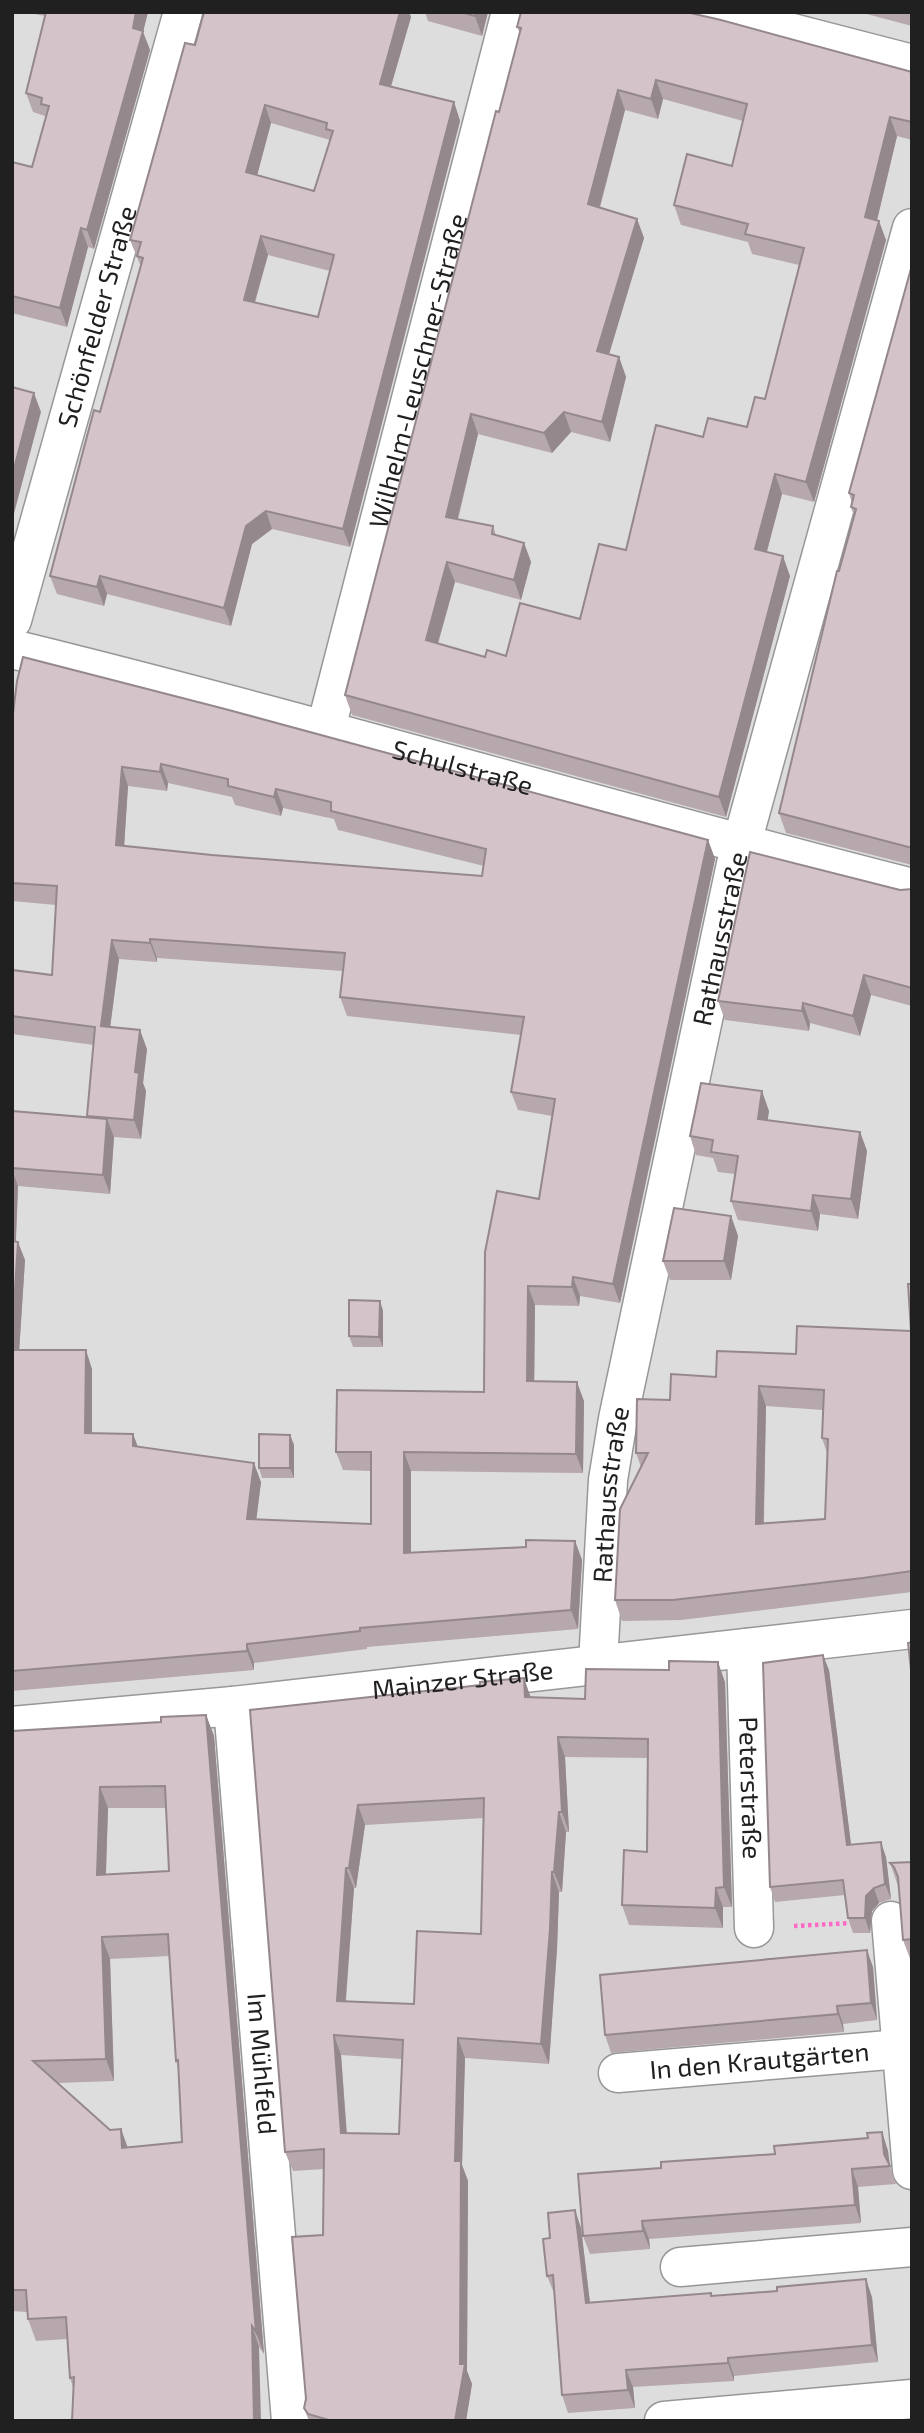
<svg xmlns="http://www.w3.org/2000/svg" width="924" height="2433" font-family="'Exo 2',sans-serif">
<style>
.residential{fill:#deddde}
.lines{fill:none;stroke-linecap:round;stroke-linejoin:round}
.minor-casing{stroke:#979797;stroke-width:41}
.path{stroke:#ff69c5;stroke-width:4.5;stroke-dasharray:3.5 3.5;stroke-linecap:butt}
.minor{stroke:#fff;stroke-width:38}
.wall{fill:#b6a8ac;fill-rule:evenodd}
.shaded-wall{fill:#94888c}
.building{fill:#d4c3c8;stroke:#94888c;stroke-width:2;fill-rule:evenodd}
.labels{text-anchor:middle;stroke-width:5;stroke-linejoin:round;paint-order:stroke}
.street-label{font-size:26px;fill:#202020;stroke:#fff}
</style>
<rect width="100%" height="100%" fill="#f1e6e6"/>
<path class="residential" d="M12,12H912V2421H12Z"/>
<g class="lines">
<defs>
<g id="minor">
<path d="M711,12L912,64"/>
<path id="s1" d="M12,620L183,12"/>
<path id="s2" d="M12,649C314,723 611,812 912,888"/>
<path id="s3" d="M325,732L511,12"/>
<path id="s4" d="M746,1648L754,1928"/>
<path id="s5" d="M598,1664L608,1480L618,1419L736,864L912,228"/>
<path id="s6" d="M233,1706L291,2421"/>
<path id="s7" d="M12,1726L233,1706L912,1629"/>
<path d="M891,1921L912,2170"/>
<path id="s8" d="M618,2073L912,2048"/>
<path d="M680,2267L912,2247"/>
<path d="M664,2421L912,2399"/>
</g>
</defs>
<use href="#minor" class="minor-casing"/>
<path class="path" d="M794,1926L852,1923"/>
<use href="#minor" class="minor"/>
</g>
<path class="wall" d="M24,12H148L143,32L150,50L94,249L88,247L67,327L12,313V162L32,167L46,117L45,116L33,112L26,93L45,16Z
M204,12H409L411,17L391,87L454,102L460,121L350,547L272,529L252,544L231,626L107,594L104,606L57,594L50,576L100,412L141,267L130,240L195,45ZM271,123L330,140L314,191L257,175ZM268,255L330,271L318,317L255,303Z
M425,12H488L482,36L428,21Z
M859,12H912V26Z
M517,27L912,72V140L897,136L877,220L886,240L814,502L782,494L767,552L790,576L726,817L352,715L345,695L499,112L520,33ZM663,99L743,121L732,166L674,205L681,225L748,242L752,254L799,265L765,399L747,427L703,437L580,619L506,656L485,657L438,644L455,582L521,600L531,562L524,543L496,535L493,526L458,520L478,434L552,453L571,432L610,442L626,377L619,357L609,354L644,238L637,219L600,208L625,110L658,119Z
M912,265V865L786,833L779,813L854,516L851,507L852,503L849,493Z
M12,722L708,840L715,859L620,1303L580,1296L579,1306L535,1305L534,1381L584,1401L583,1473L411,1471V1553L526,1547L575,1541L582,1560L578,1629L367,1647V1649L254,1663V1670L12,1691V1111L87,1117L94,1045L12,1034V970L52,975L56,905L12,901ZM168,783L232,797L235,805L281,816L283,808L334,819L338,830L484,866L482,876L212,855L124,846L128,786L167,791ZM157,958L343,971L340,997L347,1016L521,1035L511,1092L518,1110L552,1116L539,1199L484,1392L336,1452L343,1470L371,1471V1524L256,1520L261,1482L138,1447L133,1434L92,1433V1369L19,1350L25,1260L16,1241L18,1186L110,1194L114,1137L141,1139L146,1091L143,1083L147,1049L110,1027L119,959L157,962Z
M912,889V1006L871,995L860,1036L810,1023L809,1031L725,1020L718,1001L900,890Z
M769,1111L767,1120L860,1132L867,1151L858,1219L820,1214L818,1231L738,1220L731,1201L735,1174L718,1172L713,1158L696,1155L690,1136Z
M731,1216L738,1236L731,1280H670L663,1261Z
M912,1284V1592L681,1620L622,1621L615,1600L641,1467L636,1453L670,1400L716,1377L796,1354L911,1331ZM766,1406L823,1410L822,1438L827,1453L825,1519L764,1523Z
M380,1301L383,1311V1347H353L349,1336Z
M290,1435L294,1445V1478H262L259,1468Z
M829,1670L851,1845L886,1857L891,1899L879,1903L872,1911L870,1933H853L848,1918L845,1895L775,1902L770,1887Z
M725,1682L732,1907H723V1928L629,1925L622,1905L647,1852L648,1758L565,1757L569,1832H566L562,1892H559L557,1949L549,2064L465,2058L462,2165L468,2181L467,2371L472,2384L466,2421H309L304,2408L323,2235L324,2169L293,2171L285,2152L250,1710L531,1697L585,1699ZM484,1818L481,1934L414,2004L346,2001L354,1888H356L365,1825ZM341,2055L402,2059L399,2134L347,2133Z
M206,1715L214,1736L264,2354L259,2347L73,2387L70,2378L67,2339L36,2341L28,2319L27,2312L12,2311V1731L161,1722ZM108,1808H166L169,1871L106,1875ZM170,1956L176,2061L178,2067L182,2142L127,2147L121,2129L110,2130L57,2083L114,2081L110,1959Z
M912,1862V1964L903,1940L898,1886L890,1863Z
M873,1967L877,2020L843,2024L844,2032L611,2053L605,2035Z
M882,2132L888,2151L890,2167L896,2184L858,2187L861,2223L649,2239L650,2249L590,2254L583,2236L661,2168L775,2154L868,2138Z
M575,2210L581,2228L590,2302L711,2293L712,2296L872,2297L878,2362L734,2376V2381L633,2387L635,2408L568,2413L562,2395L554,2293L547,2276L550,2238Z"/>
<path class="shaded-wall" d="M136,12H148L143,32L150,50L94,249L87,230Z
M400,12H409L411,17L386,103L380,84Z
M476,12H488L482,36L475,16Z
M656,80L663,99L658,119L651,99Z
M618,90L625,110L595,224L588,204Z
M454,102L460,121L350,547L343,529Z
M265,105L271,123L253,191L246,172Z
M890,117L897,136L873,237L865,217Z
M637,219L644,238L604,371L597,351Z
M879,221L886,240L814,502L806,482Z
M81,228L88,247L67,327L60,308Z
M261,236L268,255L250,318L244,300Z
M619,357L626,377L610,442L602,422Z
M34,393L41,412L12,521V476Z
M564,412L571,432L552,453L544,433Z
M471,414L478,434L453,537L446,517Z
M775,474L782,494L762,569L755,549Z
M266,511L272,529L252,544L231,626L224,608L246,526Z
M524,543L531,562L521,600L514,580Z
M783,556L790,576L726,817L719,797Z
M447,562L455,582L433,660L426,640Z
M100,576L107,594L104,606L97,587Z
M161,764L168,783L167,791L160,772Z
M122,767L128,786L123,864L116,845Z
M276,789L283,808L281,816L274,797Z
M708,840L715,859L620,1303L613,1284Z
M150,939L157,958V962L150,943Z
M112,940L119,959L108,1044L101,1026Z
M864,975L871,995L860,1036L853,1016Z
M803,1003L810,1023L809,1031L802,1011Z
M140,1030L147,1049L143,1083L146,1091L141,1139L134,1120L135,1072Z
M762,1091L769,1111L765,1138L758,1119Z
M107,1119L114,1137L110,1194L103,1175Z
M860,1132L867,1151L858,1219L851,1199Z
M12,1170L18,1186L15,1259L12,1252Z
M813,1195L820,1214L818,1231L811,1211Z
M731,1216L738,1236L731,1280L724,1261Z
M18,1242L25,1260L18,1369L12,1352Z
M573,1277L580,1296L579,1306L572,1287Z
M528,1286L535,1305L534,1400L527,1381Z
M380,1301L383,1311V1347L379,1337Z
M86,1350L92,1369V1452L85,1433Z
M577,1382L584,1401L583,1473L576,1454Z
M759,1386L766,1406L763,1544L756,1524Z
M133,1434L140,1453L133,1446Z
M290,1435L294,1445V1478L290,1468Z
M404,1452L411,1471V1572L404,1553Z
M254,1463L261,1482L254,1538L247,1519Z
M575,1541L582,1560L578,1629L571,1610Z
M247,1644L254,1663V1670L247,1651Z
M823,1655L829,1670L853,1860L847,1845Z
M718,1662L725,1682L732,1907L724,1887Z
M524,1678L531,1698L525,1697Z
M206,1715L214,1736L264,2354L256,2332Z
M558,1737L565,1757L569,1832L562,1812Z
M100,1787L108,1808L105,1897L97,1875Z
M358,1805L365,1825L356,1888L349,1868Z
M559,1812L566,1832L562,1892L554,1872Z
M881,1842L886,1857L891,1899L885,1884Z
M346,1868L354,1888L344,2021L337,2001Z
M552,1872L559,1892L557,1949L549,2064L541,2044Z
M716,1888L723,1907V1928L715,1908Z
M874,1888L879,1903L872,1911L870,1933L865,1918L866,1896Z
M102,1937L110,1959L114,2081L106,2059Z
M867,1950L873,1967L877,2020L871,2003Z
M837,2006L843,2024L844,2032L838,2014Z
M334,2035L341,2055L348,2153L341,2133Z
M458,2038L465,2058L462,2165L468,2181L467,2371L472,2384L466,2421H455L460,2364L455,2161Z
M121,2129L129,2151L122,2148Z
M882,2132L888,2151L890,2167L884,2154Z
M852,2169L858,2187L861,2223L855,2205Z
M575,2210L581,2228L592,2320L586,2303Z
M642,2221L649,2239L650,2249L643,2231Z
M866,2279L872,2297L878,2362L872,2345Z
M252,2326L259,2347L261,2421H254Z
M728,2358L734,2376V2381L728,2363Z
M626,2370L633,2387L635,2408L628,2390Z"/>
<path class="building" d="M46,12H136L133,28L143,31L87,230L81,228L60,308L12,296V162L32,167L49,106L41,104L42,98L26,93Z
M204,12H400L380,84L454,102L343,529L266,511L246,526L224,608L100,576L97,587L50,576L94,410L100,412L143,258L137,256L141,242L130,240L185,43L195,45ZM265,105L327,123L326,129L333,131L314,191L246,172ZM261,236L334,255L318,317L244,300Z
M461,12H476L475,16Z
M521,12H686L721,20L912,72V122L890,117L865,217L879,221L806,482L775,474L755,549L783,556L719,797L345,695L496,111L499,112L521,28L517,27ZM656,80L747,104L732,166L687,154L674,205L748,224L745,234L804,248L765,399L755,397L747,427L708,418L703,437L656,425L626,550L599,544L580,619L520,603L506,656L487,650L485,657L426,640L447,562L514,580L524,543L492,534L493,526L446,517L471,414L544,433L564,412L602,422L619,357L597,351L637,219L588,204L618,90L651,99Z
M912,265V848L779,813L837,571H839L856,509L851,507L854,495L849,493Z
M12,387L34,393L12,476Z
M23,657L225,709L708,840L613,1284L573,1277L572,1287L528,1286L527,1381L577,1382L576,1454L404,1452V1553L526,1547V1540L575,1541L571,1610L360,1628V1631L247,1644V1651L12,1671V1350H86L85,1433L133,1434V1446L254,1463L247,1519L371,1524V1452H336L337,1390L484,1392L485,1252L497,1191L539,1199L555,1099L511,1092L524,1017L340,997L345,953L150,939V943L112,940L101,1026L140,1030L135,1072L139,1073L134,1120L87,1116L95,1027L12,1016V970L52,975L57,886L12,883V722L17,681ZM161,764L228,779V786L274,797L276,789L331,802V811L486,849L482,876L212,855L116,845L122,767L160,772Z
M750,852L900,890L912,889V988L864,975L853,1016L803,1003L802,1011L718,1001Z
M701,1083L762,1091L758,1119L860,1132L851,1199L813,1195L811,1211L731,1201L738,1156L711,1152L713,1140L690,1136Z
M12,1111L107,1119L103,1175L12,1168Z
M674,1208L731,1216L724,1261H663Z
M12,1241L18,1242L12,1337Z
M908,1284H912V1571L863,1578L673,1600H615L620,1509L648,1453H636L637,1399L670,1400L671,1374L716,1377L717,1351L796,1354L797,1326L911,1331ZM759,1386L824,1390L822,1438L828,1439L825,1519L756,1524Z
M349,1300L380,1301L379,1337L349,1336Z
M259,1434L290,1435V1468H259Z
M912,1642V1678L908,1643Z
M823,1655L847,1845L881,1842L885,1884L874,1888L866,1896L865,1918H848L843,1880L770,1887L763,1663Z
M669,1661L718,1662L724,1887L716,1888L715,1908L622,1905L624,1850L647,1852L648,1739L558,1737L562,1812H559L554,1872H552L550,1929L541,2044L458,2038L455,2161H461L460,2364H465L455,2421H332L308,2414L304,2408L306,2399L292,2237L323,2235L324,2149L285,2152L250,1710L463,1687L480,1685V1682L524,1678L525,1697L585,1699L586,1669L669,1670ZM484,1798L481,1934L417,1931L414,2004L337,2001L346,1868H349L358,1805ZM334,2035L403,2040L399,2134L341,2133Z
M206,1715L256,2332L252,2326L254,2421H72L74,2377L70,2378L66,2317L28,2319L26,2290H12V1731L161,1722V1717ZM165,1786L169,1871L97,1875L100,1787ZM168,1934L176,2061L178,2060L182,2142L122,2148L121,2129L110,2130L33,2061L106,2059L102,1937Z
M912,1862V1939L903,1940L898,1877L894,1867L890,1863Z
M867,1950L871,2003L837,2006L838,2014L605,2035L600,1975Z
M882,2132L884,2154L890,2166L852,2169L855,2205L642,2221L643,2231L583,2236L578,2174L661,2168V2162L775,2154L774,2146L868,2138L867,2133Z
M575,2210L586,2303L711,2293V2296L777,2291V2287L866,2279L872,2345L728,2358V2363L626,2370L628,2390L562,2395L553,2275L547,2276L543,2239L550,2238L548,2213Z"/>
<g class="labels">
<g class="street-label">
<text dy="9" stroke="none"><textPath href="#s1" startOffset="315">Schönfelder Straße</textPath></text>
<text dy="9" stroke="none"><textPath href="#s3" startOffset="373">Wilhelm-Leuschner-Straße</textPath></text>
<text dy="9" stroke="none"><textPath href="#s2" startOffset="466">Schulstraße</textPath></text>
<text dy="9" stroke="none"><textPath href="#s5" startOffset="737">Rathausstraße</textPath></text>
<text dy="9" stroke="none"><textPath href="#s5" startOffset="170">Rathausstraße</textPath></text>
<text dy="9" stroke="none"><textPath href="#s7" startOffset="453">Mainzer Straße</textPath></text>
<text dy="9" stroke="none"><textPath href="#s4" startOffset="140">Peterstraße</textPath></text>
<text dy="9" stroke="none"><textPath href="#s8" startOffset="142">In den Krautgärten</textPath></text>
<text dy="9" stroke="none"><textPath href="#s6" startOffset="359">Im Mühlfeld</textPath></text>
</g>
</g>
<rect width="924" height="2433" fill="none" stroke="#202020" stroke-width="28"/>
</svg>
